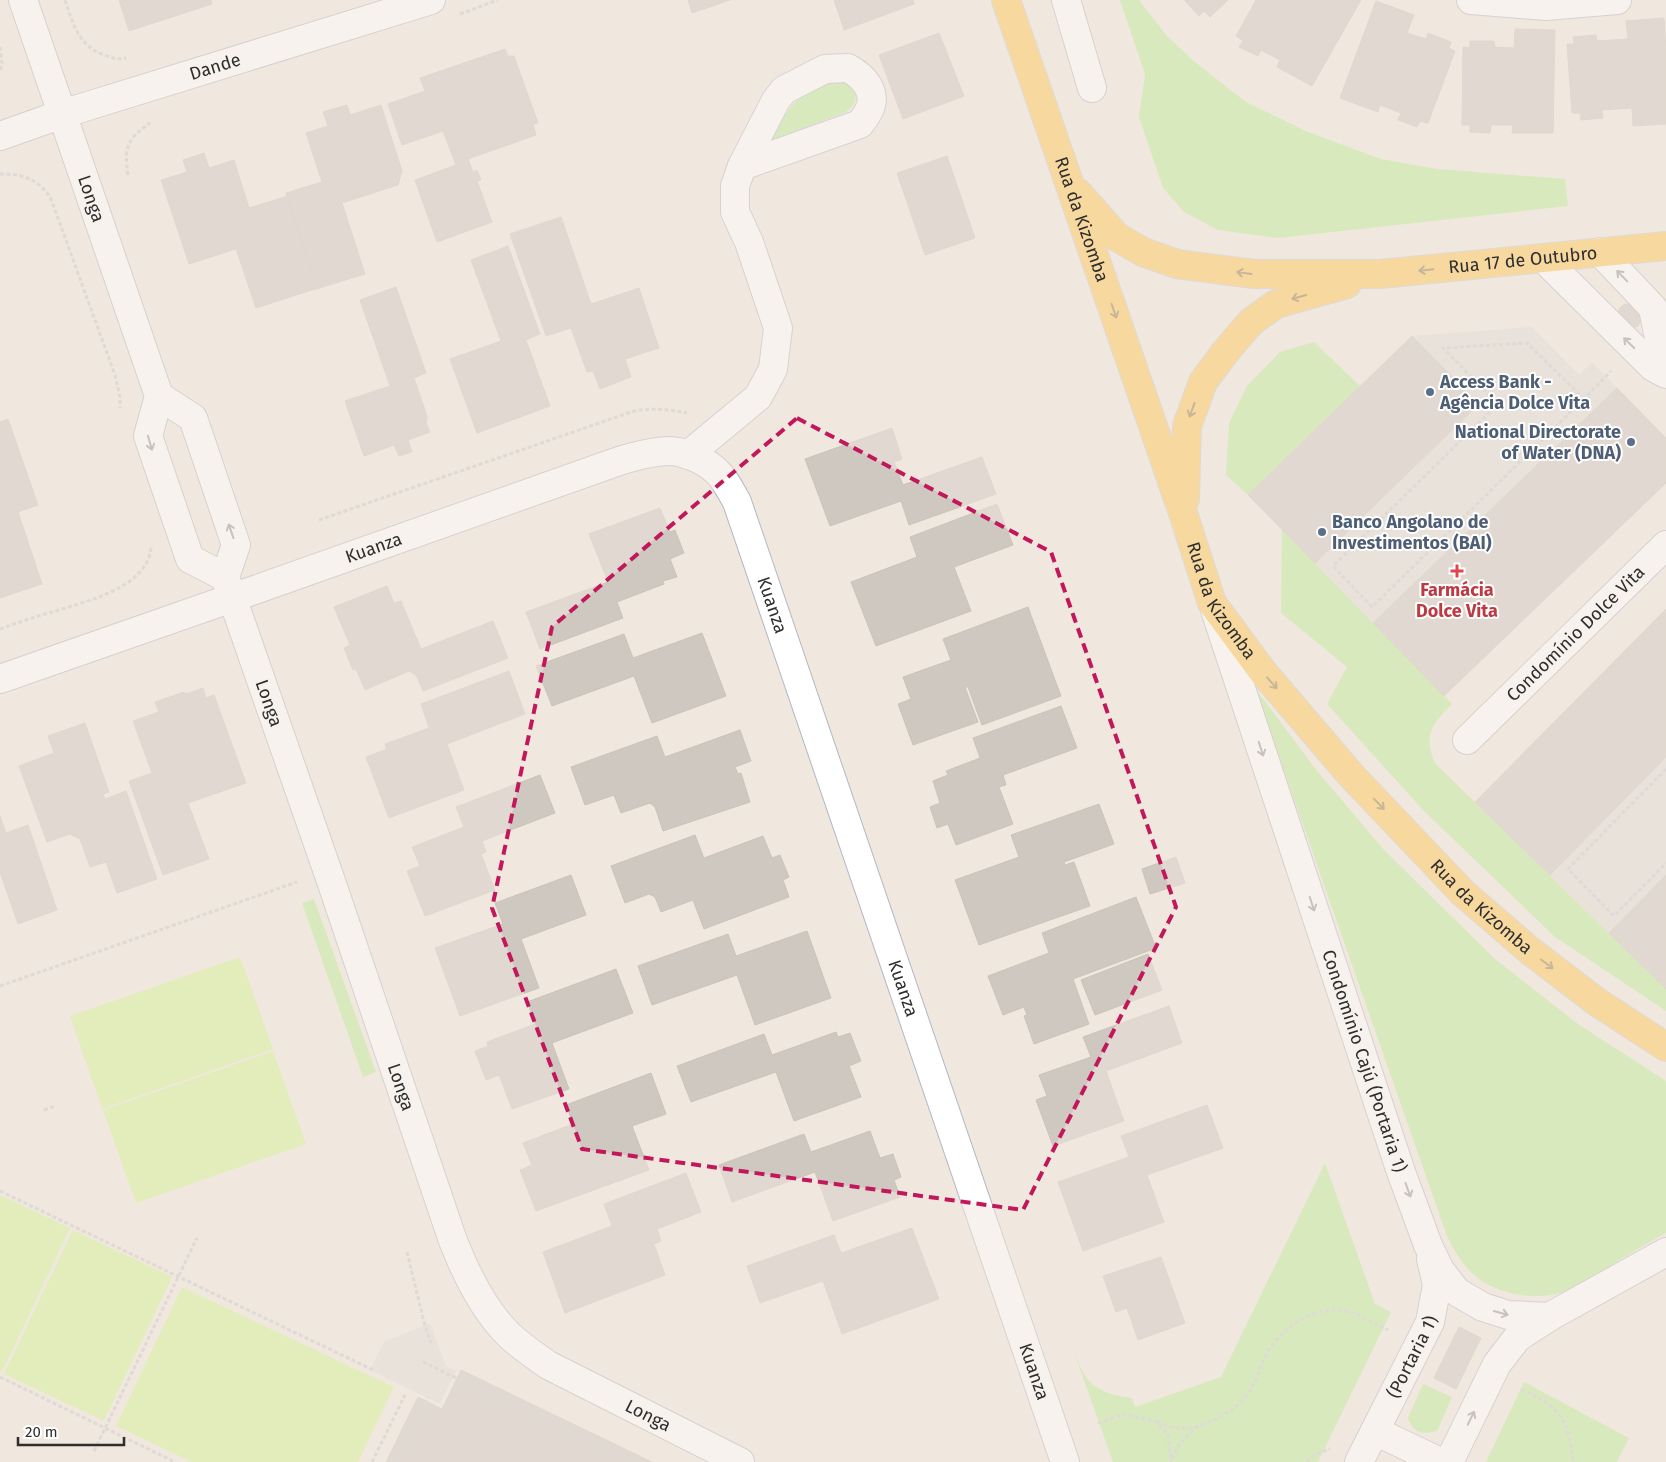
<svg xmlns="http://www.w3.org/2000/svg" width="1666" height="1462" font-family="'Fira Sans',sans-serif">
<style>
.green{fill:#bbec96}
.pitch{fill:#d3f491}
.plaza{fill:#e0dbd7}
.building{fill:#cfc8c0;stroke:#ccc3b8}
.lines{fill:none;stroke-linecap:round;stroke-linejoin:round}
.minor-casing{stroke:#b3b7c2;stroke-width:30}
.major-casing{stroke:#c9c9c9;stroke-width:30}
.path{stroke:#c9c9c9;stroke-width:3;stroke-dasharray:4 2.5;stroke-linecap:butt}
.minor{stroke:#fff;stroke-width:28}
.major{stroke:#ffc855;stroke-width:28}
.oneway{stroke:#967b42}
.oneway2{stroke:#969696}
.marked{fill:none;stroke:#c2185b;stroke-width:4;stroke-dasharray:10 6;stroke-linejoin:round}
.service-dot{fill:#5c6f8a;stroke:#fff;stroke-width:2}
.health-dot{fill:#e0444e;stroke:#fff;stroke-width:2}
.labels{text-anchor:middle;stroke-width:4;stroke-linejoin:round;paint-order:stroke}
.street-label{font-size:18px;fill:#2e2e2e;stroke:#fff}
.service-label{font-size:18px;font-weight:bold;fill:#4e5e75;stroke:#fff;text-anchor:start}
.health-label{font-size:18px;font-weight:bold;fill:#be3a42;stroke:#fff}
</style>
<rect width="100%" height="100%" fill="#f0e7df"/>
<path class="green" d="M1120,0H1139L1167,36L1196,63L1246,102L1308,132L1381,159L1437,169L1565,179L1568,206L1278,238L1218,230L1184,212L1163,188L1139,117L1145,74Z
M840,80L847,82L855,91C857,101 854,106 846,112L772,140C787,113 788,102 817,88C825,85 831,81 840,80Z
M1314,342L1360,386L1248,495L1226,475L1229,423L1247,386L1280,352Z
M1282,529L1452,704C1432,724 1423,735 1435,763L1666,989V1011L1555,937L1424,811L1327,704L1347,667L1281,613Z
M1255,688L1317,771L1385,851L1495,959L1578,1024L1666,1081V1233C1648,1243 1630,1253 1613,1264C1600,1272 1587,1282 1574,1288C1545,1301 1509,1298 1482,1281C1466,1271 1455,1252 1447,1236Z
M314,899L376,1072L363,1077L302,903Z
M1325,1163L1375,1304L1391,1312L1318,1462H1113L1074,1352C1077,1359 1080,1367 1084,1374C1094,1391 1114,1396 1132,1398L1135,1407L1221,1377Z
M1524,1382L1629,1438L1617,1462H1486Z
M1423,1384L1452,1397L1437,1431C1422,1435 1413,1433 1408,1418Z"/>
<path class="pitch" d="M240,957L273,1049L102,1109L70,1016Z
M273,1051L306,1144L136,1203L103,1110Z
M0,1195L70,1228L2,1372L0,1371Z
M73,1230L172,1277L104,1421L4,1374Z
M182,1287L394,1387L358,1462H192L116,1426Z"/>
<path class="plaza" d="M1532,327L1579,375L1592,362L1617,388L1373,623L1315,563L1479,404L1412,336Z
M1666,757V875L1609,933L1550,875Z
M430,1323L446,1366L456,1371L440,1404L370,1370L384,1342Z"/>
<path class="building" d="M119,0H211L212,4L129,31Z
M688,0H730L692,13Z
M834,0H913L914,4L844,30Z
M1185,0H1228L1210,17L1204,11L1199,16L1185,1Z
M1256,0H1361L1312,86L1277,67L1280,60L1261,50L1258,56L1239,47L1243,41L1236,36Z
M1376,1L1414,15L1407,33L1426,39L1428,33L1451,42L1449,48L1455,51L1428,123L1420,121L1417,127L1398,120L1401,113L1380,105L1378,112L1340,98Z
M1664,18L1666,49V124L1633,126L1632,108L1602,110L1603,118L1581,120L1580,113H1572L1567,44H1574L1573,37L1596,35L1597,41L1628,39L1626,21Z
M1515,29L1555,30L1553,133H1512L1513,125H1491L1490,133L1470,132V125H1462L1463,47L1470,48V41H1494L1495,47L1514,48Z
M939,33L964,96L903,119L879,55Z
M505,49L508,56H514L538,123L533,124L536,135L468,159L473,172L477,170L481,180L477,181L492,222L437,242L415,180L456,165L443,131L402,145L388,104L425,91L420,78Z
M347,105L350,115L381,105L402,171L398,185L342,203L365,274L316,289L286,193L322,182L306,133L328,126L323,112Z
M204,153L209,168L234,160L249,208L288,196L318,288L256,308L236,249L189,264L161,180L187,172L183,160Z
M947,156L975,238L925,255L897,173Z
M561,217L591,304L639,288L659,348L625,359L631,377L600,389L593,371L587,372L571,328L546,336L510,234Z
M508,246L540,334L526,340L550,406L477,433L450,359L501,341L471,260Z
M396,287L426,373L414,378L427,416L426,423L430,432L408,440L412,452L399,456L394,445L364,456L345,401L390,386L360,300Z
M1632,303L1642,315V319L1638,326L1630,329L1617,315L1620,308L1623,305Z
M1412,336L1479,404L1315,563L1248,495Z
M1617,388L1666,438V483L1444,696L1373,623Z
M8,419L38,505L18,512L42,584L0,598V422Z
M892,428L902,459L894,462L903,485L982,457L996,494L909,525L901,501L830,526L805,459Z
M997,504L1013,545L954,567L971,611L876,646L851,582L917,557L910,537Z
M660,508L670,532L675,530L684,553L670,559L677,577L663,581L664,584L617,602L623,618L540,649L526,612L608,582L589,534Z
M387,586L394,603L401,601L421,649L493,621L508,658L423,691L416,675L409,671L365,690L356,669L353,670L344,648L350,645L334,607Z
M1028,607L1061,696L982,725L968,687H965L978,722L913,745L898,704L911,699L903,677L951,660L943,639Z
M1666,609V757L1550,875L1475,802Z
M702,633L726,696L652,723L634,676L552,706L536,666L624,634L633,658Z
M509,671L525,714L447,744L464,790L389,818L366,757L387,749L385,744L429,728L421,704Z
M203,688L206,698L214,695L246,783L188,803L209,859L163,875L129,781L152,773L133,721L159,712L155,702L184,692L186,694Z
M1061,706L1077,748L1003,775L1006,785L999,787L1013,824L956,845L948,824L937,828L930,807L940,803L933,781L948,775L946,771L980,758L973,738Z
M85,723L109,792L103,794L105,799L126,791L157,879L117,893L106,862L90,867L80,839L70,834L47,842L19,766L54,753L48,736Z
M740,730L751,761L735,767L738,774L741,773L750,802L663,831L655,807L650,803L621,813L614,795L585,805L571,767L657,736L665,757Z
M540,775L555,813L482,841L486,852L481,854L495,890L425,916L407,871L420,866L412,847L464,827L456,807Z
M1099,804L1114,844L1064,862L1065,865L1074,862L1090,906L979,945L955,880L1019,857L1011,835Z
M0,816L6,833L28,825L57,910L18,924L0,872Z
M695,835L704,858L763,836L772,858L780,855L789,877L783,880L789,897L704,929L693,900L661,912L655,897L649,894L625,903L611,866Z
M1176,857L1185,883L1150,894L1142,869Z
M571,875L586,915L521,939L539,988L460,1016L435,948L503,924L495,903Z
M1666,875V989L1609,933Z
M1136,897L1156,948L1073,979L1089,1024L1034,1044L1024,1016L1027,1015L1024,1007L1003,1015L988,976L1049,953L1042,933Z
M807,931L831,998L755,1025L737,975L652,1005L638,966L728,934L736,956Z
M1148,954L1162,990L1095,1015L1081,980Z
M616,969L633,1013L552,1043L569,1089L512,1109L499,1075L486,1080L475,1051L488,1046L487,1042L535,1024L527,1002Z
M1169,1006L1182,1043L1106,1071L1124,1121L1053,1146L1036,1100L1047,1096L1039,1075L1091,1057L1083,1037Z
M836,1032L838,1037L850,1033L861,1061L849,1066L861,1097L794,1121L776,1072L691,1102L677,1066L764,1034L772,1055Z
M651,1073L666,1114L632,1126L649,1170L536,1211L520,1170L532,1165L523,1143L573,1124L566,1105Z
M1207,1105L1223,1148L1147,1175L1164,1222L1083,1251L1058,1182L1129,1157L1121,1136Z
M870,1131L880,1158L893,1154L901,1177L894,1180L900,1197L833,1221L815,1172L732,1202L719,1165L804,1134L811,1152Z
M686,1173L701,1212L657,1229L661,1241L654,1244L665,1275L565,1313L543,1252L612,1226L604,1204Z
M912,1228L939,1299L842,1334L823,1281L760,1303L747,1266L834,1235L841,1253Z
M1161,1257L1185,1323L1138,1340L1127,1308L1116,1312L1103,1276Z
M1459,1327L1481,1338L1456,1389L1434,1378Z
M461,1370L652,1462H386L418,1397L442,1409Z"/>
<g class="lines">
<defs>
<g id="minor">
<path id="s1" d="M23,0L159,396L148,436L190,559L225,577"/>
<path d="M1066,0L1092,88"/>
<path d="M1471,0L1546,6L1617,0"/>
<path d="M848,68C863,76 878,92 869,110C867,115 863,120 860,124L742,166L776,100L784,90L825,69Z"/>
<path id="s2" d="M0,136L62,114L431,0"/>
<path d="M1600,252L1653,308L1658,334L1666,345"/>
<path d="M1543,258L1653,367L1666,374"/>
<path id="s3" d="M159,396L193,418L236,545L225,577L331,881L452,1238C465,1272 482,1308 508,1334C520,1346 534,1355 548,1365L740,1462"/>
<path d="M688,455L758,397L773,369L778,328L749,242L735,212V186L742,166"/>
<path id="s4" d="M1215,610L1401,1172L1428,1245L1440,1270L1457,1292L1483,1307L1508,1315L1549,1317L1666,1252"/>
<path id="s5" d="M0,679L232,598L622,460C637,456 652,451 668,451C686,451 709,462 720,475C727,483 732,493 737,502L1065,1462"/>
<path id="s6" d="M1467,740L1666,545"/>
<path d="M1375,1431L1440,1462"/>
<path id="s7" d="M1359,1462L1430,1322L1437,1285L1431,1259"/>
<path d="M1449,1462L1497,1364L1517,1338L1549,1317"/>
</g>
<g id="major">
<path id="s8" d="M1006,0L1184,516L1212,603L1263,672L1350,774L1463,893L1529,950L1597,1002L1666,1047"/>
<path id="s9" d="M1078,193L1117,237L1143,252L1177,264L1254,274H1380L1666,246"/>
<path d="M1185,499L1187,426L1203,382L1226,351L1251,322L1276,304L1347,284"/>
</g>
</defs>
<use href="#minor" class="minor-casing"/>
<use href="#major" class="major-casing"/>
<path class="path" d="M65,0C73,24 78,45 104,55C113,58 117,60 126,58
M460,14L498,0
M0,47L2,63L0,72
M0,174C22,173 40,180 51,199L115,375L120,397V408
M128,175C124,147 127,139 150,123
M1584,399L1527,343L1443,348L1498,404L1333,566L1372,607L1584,399L1611,371
M319,520L634,411C652,408 669,409 687,413
M0,629C17,623 34,617 52,612C83,602 147,589 151,548
M1666,769L1568,869L1614,916L1666,863
M0,986L297,882
M44,1110L56,1106
M0,1191L373,1370
M407,1252L425,1326L431,1343
M423,1362L630,1462
M0,1377L175,1462
M1521,1389C1560,1406 1569,1420 1573,1462
M1157,1422C1180,1431 1189,1431 1211,1421C1231,1412 1246,1401 1255,1381C1259,1372 1262,1362 1267,1353C1285,1324 1319,1302 1354,1313C1365,1317 1377,1325 1388,1330
M1098,1423L1124,1414L1157,1422L1168,1435L1171,1462
M94,1451L197,1238
M1172,1459C1177,1445 1186,1437 1197,1427
M372,1462L405,1395
M396,1462L428,1397
M1307,1462L1313,1455L1330,1449"/>
<use href="#minor" class="minor"/>
<use href="#major" class="major"/>
</g>
<defs><path id="oneway-shaft" d="M-6 0H5M1.5-3L5.5 0L1.5 3" fill="none" stroke-width="1.6" stroke-linecap="round" stroke-linejoin="round" transform="scale(1.25)"/></defs>
<g class="oneway">
<use href="#oneway-shaft" transform="translate(1426 270) rotate(174)"/>
<use href="#oneway-shaft" transform="translate(1244 273) rotate(-172)"/>
<use href="#oneway-shaft" transform="translate(1299 297) rotate(164)"/>
<use href="#oneway-shaft" transform="translate(1114 311) rotate(71)"/>
<use href="#oneway-shaft" transform="translate(1192 410) rotate(110)"/>
<use href="#oneway-shaft" transform="translate(1272 683) rotate(49)"/>
<use href="#oneway-shaft" transform="translate(1379 804) rotate(46)"/>
<use href="#oneway-shaft" transform="translate(1547 964) rotate(37)"/>
</g>
<g class="oneway2">
<use href="#oneway-shaft" transform="translate(1622 276) rotate(-134)"/>
<use href="#oneway-shaft" transform="translate(1629 343) rotate(-135)"/>
<use href="#oneway-shaft" transform="translate(150 443) rotate(74)"/>
<use href="#oneway-shaft" transform="translate(231 531) rotate(-109)"/>
<use href="#oneway-shaft" transform="translate(1261 749) rotate(72)"/>
<use href="#oneway-shaft" transform="translate(1312 904) rotate(72)"/>
<use href="#oneway-shaft" transform="translate(1408 1190) rotate(70)"/>
<use href="#oneway-shaft" transform="translate(1501 1313) rotate(16)"/>
<use href="#oneway-shaft" transform="translate(1471 1418) rotate(-64)"/>
</g>
<path d="M0 0H1666V1462H0ZM797,418L1051,552L1176,907L1023,1210L582,1149L492,908L552,627Z" fill="#f0e7df" fill-opacity=".55" fill-rule="evenodd"/>
<path class="marked" d="M797,418L1051,552L1176,907L1023,1210L582,1149L492,908L552,627Z"/>
<g class="service-dot">
<circle cx="1430" cy="392" r="5"/>
<circle cx="1631" cy="442" r="5"/>
<circle cx="1322" cy="532" r="5"/>
</g>
<path class="health-dot" d="M1454.5 563.5h5v5h5v5h-5v5h-5v-5h-5v-5h5z"/>
<g class="labels">
<g class="street-label">
<text dy="6" stroke="none"><textPath href="#s2" startOffset="226">Dande</textPath></text>
<text dy="6" stroke="none"><textPath href="#s1" startOffset="210">Longa</textPath></text>
<text dy="6" stroke="none"><textPath href="#s8" startOffset="232">Rua da Kizomba</textPath></text>
<text dy="6" stroke="none"><textPath href="#s9" startOffset="472">Rua 17 de Outubro</textPath></text>
<text dy="6" stroke="none"><textPath href="#s5" startOffset="396">Kuanza</textPath></text>
<text dy="6" stroke="none"><textPath href="#s8" startOffset="639">Rua da Kizomba</textPath></text>
<text dy="6" stroke="none"><textPath href="#s5" startOffset="906">Kuanza</textPath></text>
<text dy="6" stroke="none"><textPath href="#s6" startOffset="152">Condomínio Dolce Vita</textPath></text>
<text dy="6" stroke="none"><textPath href="#s3" startOffset="342">Longa</textPath></text>
<text dy="6" stroke="none"><textPath href="#s8" startOffset="1044">Rua da Kizomba</textPath></text>
<text dy="6" stroke="none"><textPath href="#s5" startOffset="1311">Kuanza</textPath></text>
<text dy="6" stroke="none"><textPath href="#s4" startOffset="475">Condomínio Cajú (Portaria 1)</textPath></text>
<text dy="6" stroke="none"><textPath href="#s3" startOffset="748">Longa</textPath></text>
<text dy="6" stroke="none"><textPath href="#s7" startOffset="118">(Portaria 1)</textPath></text>
<text dy="6" stroke="none"><textPath href="#s5" startOffset="1716">Kuanza</textPath></text>
<text dy="6" stroke="none"><textPath href="#s3" startOffset="1182">Longa</textPath></text>
</g>
<g class="service-label">
<text x="1440" y="388">Access Bank -<tspan x="1440" dy="21">Agência Dolce Vita</tspan></text>
<text x="1621" y="438" text-anchor="end">National Directorate<tspan x="1621" dy="21">of Water (DNA)</tspan></text>
<text x="1332" y="528">Banco Angolano de<tspan x="1332" dy="21">Investimentos (BAI)</tspan></text>
</g>
<g class="health-label">
<text x="1457" y="596">Farmácia<tspan x="1457" dy="21">Dolce Vita</tspan></text>
</g>
</g>
<path d="M18 1437v8h106v-8" fill="none" stroke="#2e2e2e" stroke-width="2.5"/>
<text x="25" y="1437" font-size="15" fill="#2e2e2e" stroke="#ffffff" stroke-width="4" paint-order="stroke">20 m</text>
</svg>
